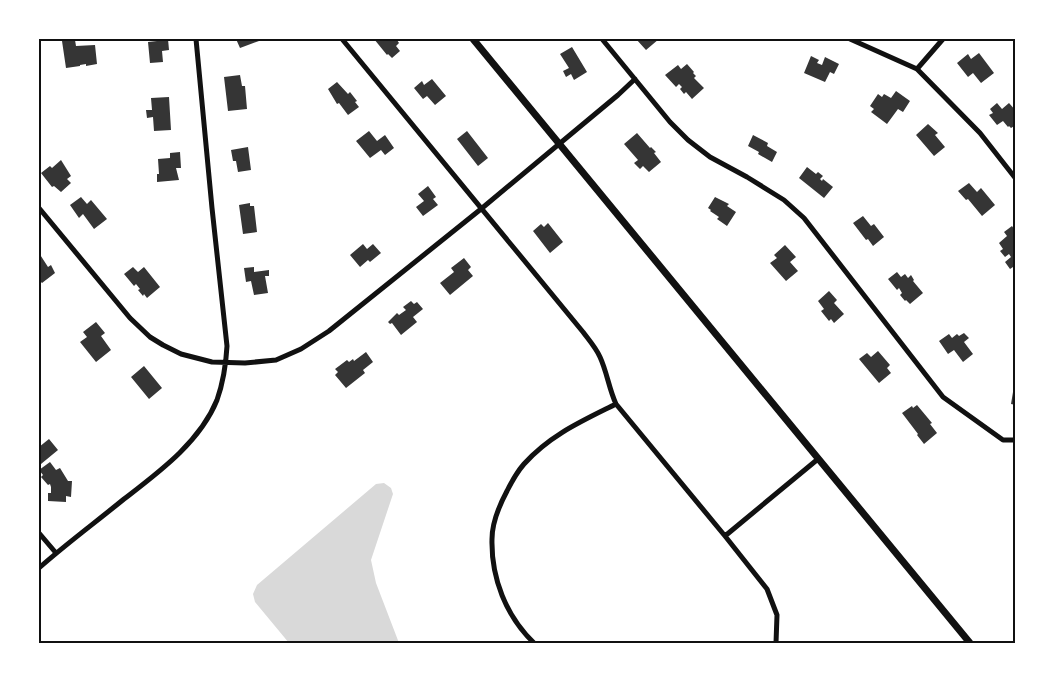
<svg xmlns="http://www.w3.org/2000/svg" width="1055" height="682" font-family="'Asap Condensed',sans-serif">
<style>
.water{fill:#d9d9d9}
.building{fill:#353535}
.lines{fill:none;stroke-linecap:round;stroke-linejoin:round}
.minor{stroke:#111;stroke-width:5}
.tertiary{stroke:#111;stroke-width:7}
.neatline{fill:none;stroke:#111;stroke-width:2}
</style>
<rect width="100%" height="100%" fill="#fff"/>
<path class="water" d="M384,483L391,488L393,494L371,560L376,583L399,643H289L255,602L253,594L257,585L376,484Z"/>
<path class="building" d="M157,39H168L169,50L162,51L163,62L150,63L148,42L157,41Z
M236,39H259V41L240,48Z
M374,39H398L397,40L399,43L396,46L400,51L392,58L388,54L387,55Z
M636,39H659L646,50Z
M75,40L76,46L95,45L97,64L86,66V64L80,65V66L66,68L62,41Z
M572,47L587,72L574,80L571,74L566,77L563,71L569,68L560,54Z
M979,53L994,73L981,83L973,73L968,77L957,63L968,54L971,59Z
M811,56L819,60L817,63L822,65L825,57L839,64L834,74L830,72L825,82L804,73Z
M687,64L694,72L693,73L696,76L694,78L704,88L692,99L686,92L684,94L680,89L682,87L679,84L676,87L665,75L678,65L681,69Z
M240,75L242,86H245L247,109L228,111L224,77Z
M432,79L446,96L435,105L427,96L423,99L414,88L422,81L424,85Z
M337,82L348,94L350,92L357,101L355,102L359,107L348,115L339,103L337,104L328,89Z
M896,91L910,101L903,112L898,109L887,124L871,112L874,109L870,106L878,94L882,97L884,94L891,98Z
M169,97L171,130L154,131L153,117L147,118L146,110H152L151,98Z
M997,103L1002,109L1009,103L1016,111V125L1011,128L1009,126L1008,127L1003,121L997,125L989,115L993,113L990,109Z
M928,124L938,133L935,135L945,147L934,156L916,135Z
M369,131L377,141L385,135L394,148L385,155L381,150L370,158L356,141Z
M467,131L488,158L478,166L457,139Z
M637,133L650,148L651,147L656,152L654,153L661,162L649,172L643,166L640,169L634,163L638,160L624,144Z
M753,135L768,143L767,146L777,152L772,162L758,154L759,152L748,146Z
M248,147L251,170L238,172L236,161H233L231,150Z
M180,152L181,168H176L179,180L157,182V174H159L158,159L170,158V153Z
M61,160L71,176L67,179L71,183L61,192L54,186L52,187L41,173L50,166L52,168Z
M807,167L816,174L818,172L823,176L820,179L822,181L823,179L833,187L824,198L799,178Z
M969,183L977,192L981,188L995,205L982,216L968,199L966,200L958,191Z
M428,186L436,197L433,199L438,205L423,216L416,207L424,201L418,194Z
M81,197L87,204L91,200L107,219L94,229L83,214L79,218L70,205Z
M715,197L729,204L727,206L736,212L727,226L717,219L719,217L710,211L711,210L708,208Z
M250,203V206H254L257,232L243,234L239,205Z
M863,216L871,226L874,224L884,237L873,246L868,239L866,240L853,223Z
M548,223L563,242L550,253L533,231L541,224L544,227Z
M1012,226L1016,232V265L1010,269L1005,262L1011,257L1009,254L1005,257L1000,251L1003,249L999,243L1007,236L1004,232Z
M363,244L367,249L373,244L381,253L370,262L368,260L360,267L350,255Z
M785,245L796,257L790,262L798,271L786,281L770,263L777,258L774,255Z
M39,253L48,267L51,265L55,273L42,283L39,280Z
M464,258L471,267L468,270L473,276L450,295L440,283L454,272L451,268Z
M133,267L138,272L144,267L160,287L147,298L144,294L143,296L138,290L140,289L136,284L134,286L124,274Z
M254,267V272L269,270V276H265L268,293L254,295L251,281L246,282L244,268Z
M897,272L901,277L905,274L908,278L911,275L914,280L913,281L923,293L910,304L906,300L905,301L900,295L902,293L899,288L897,290L888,279Z
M829,291L837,300L834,303L844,314L834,323L831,319L829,321L821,311L824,309L818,301Z
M411,301L414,304L417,302L423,309L413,317L417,322L401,335L392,323L390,324L388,322L397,313L399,315L406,310L403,307Z
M96,322L105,333L101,336L111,350L96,362L80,342L87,337L83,332Z
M964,333L969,338L964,342L973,354L963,362L954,350L948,354L939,341L949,334L952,338L957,334L959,336Z
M878,351L890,365L887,368L891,373L879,383L859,359L867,353L871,357Z
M366,352L373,362L363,370L365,373L346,388L335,375L338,372L335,369L347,360L349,362L353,359L354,361Z
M144,366L162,388L149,399L131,377Z
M1013,392H1016V405L1011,404Z
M917,405L932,423L930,424L937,433L924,444L917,435L918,434L902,413L912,406L913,408Z
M49,439L58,450L41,464L39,461V447Z
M50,462L56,470L60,468L68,481H72L71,497L66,496V502L48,501V493H51V487L50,484L48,485L41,477L43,475L39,470Z"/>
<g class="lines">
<path class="minor" d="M342,39L583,332C589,340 596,348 600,357C607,372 609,389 616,404L725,536L767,589L777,615L776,643
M602,39L670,122L688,140L710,157L747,177L784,200L804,218L943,397L1003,440H1016
M850,39L917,69L980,133L1016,179
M917,69L943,39
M39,208L130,318L150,337L163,345L181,354L212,362L245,363L276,360L301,349L329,331L481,209L618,95L635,79
M39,533L56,553
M725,536L818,459
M39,568C66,544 96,522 124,499C159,472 200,442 217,400C223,383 226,364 227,346L212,208L196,39
M534,643C506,616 491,578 492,539C492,523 499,506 507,491C512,481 517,472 524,464C550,435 582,421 616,404"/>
<path class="tertiary" d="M473,39L970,643"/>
</g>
<rect width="1055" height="682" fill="none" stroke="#ffffff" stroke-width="81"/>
<rect x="40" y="40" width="974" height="602" class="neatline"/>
</svg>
